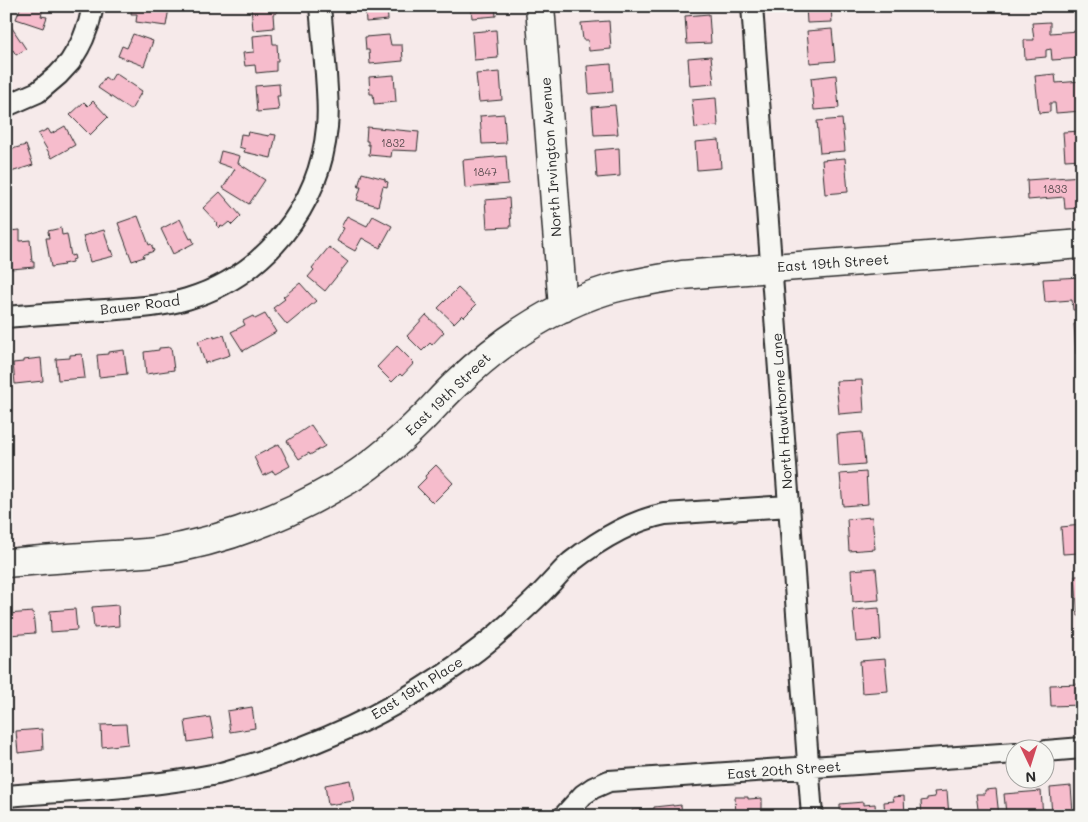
<svg xmlns="http://www.w3.org/2000/svg" width="1088" height="822" font-family="Mali,sans-serif">
<style>
.building{fill:#f6bccc;stroke:#2b2b2b}
.lines{fill:none;stroke-linecap:round;stroke-linejoin:round}
.street-casing{stroke:#2b2b2b;stroke-width:24}
.secondary-casing{stroke:#2b2b2b;stroke-width:31}
.street{stroke:#f6f6f2;stroke-width:20}
.secondary{stroke:#f6f6f2;stroke-width:28}
.labels{text-anchor:middle;stroke-width:4;stroke-linejoin:round;paint-order:stroke}
.number-label{font-size:11px;fill:#5e4f53}
.street-label{font-size:14px;fill:#2b2b2b;stroke:#f6f6f2}
</style>
<rect width="100%" height="100%" fill="#f6eaea"/>
<filter id="ink" filterUnits="userSpaceOnUse"><feTurbulence type="fractalNoise" baseFrequency=".02" numOctaves="2"/><feDisplacementMap in="SourceGraphic" scale="10" xChannelSelector="R" yChannelSelector="G"/><feConvolveMatrix kernelMatrix="1 2 1 2 8 2 1 2 1" color-interpolation-filters="sRGB"/></filter>
<g filter="url(#ink)">
<path class="building" d="M21,6H44L41,16L47,17L43,28L16,19Z
M132,6H161V7L169,8L166,26L136,22L137,14H131Z
M251,6H276L277,13L273,14L274,28L253,30Z
M360,6H387L388,20L366,22L365,7L360,8Z
M471,6H495L496,16L472,18Z
M806,6H831L832,22L807,23Z
M1050,6H1081V8L1050,9Z
M709,14L711,43L687,44L685,16Z
M609,21L611,49L589,51L588,40H583L581,23Z
M1050,22V33L1078,31L1080,45H1082V58L1052,60L1051,49L1046,50V57L1025,59L1024,40H1034L1032,23Z
M10,25L26,49L16,55L13,50L6,55V28Z
M832,29L835,61L810,63L807,31Z
M496,30L498,58L474,60L472,32Z
M133,34L153,41L144,66L118,56L122,46L127,48Z
M272,34L273,44H277L278,61H276V71L256,73L255,65L245,66L243,53L254,52L253,36Z
M389,35L391,45H402L403,61L370,64L369,50H366L365,37Z
M711,56L714,84L690,86L688,58Z
M611,64L613,92L589,94L587,66Z
M500,72L502,100L479,102L476,74Z
M115,73L142,91L131,110L98,88L105,77L110,81Z
M1055,74L1056,83L1082,81V111L1056,113L1055,103H1050V112L1039,113L1035,76Z
M394,75L396,102L374,104L373,94H370L369,77Z
M836,75L839,108L814,110L811,78Z
M279,84L280,96H277L279,110L257,112L255,86Z
M716,98L718,126L695,128L692,100Z
M93,101L108,117L90,135L70,115L84,102L88,106Z
M615,105L618,134L594,135L592,107Z
M504,114L506,143L482,144L480,116Z
M842,119L845,151L820,153L817,121Z
M65,126L75,145L52,158L38,134L48,129L51,134Z
M367,127L419,132L417,151L392,150L391,157L369,155L370,145H368V141H366Z
M1082,131V159L1065,160L1063,132Z
M248,132L269,136L270,134L276,135L271,158L244,152L245,149L239,147L241,134L247,135Z
M719,140L721,168L697,170L695,142Z
M10,143L12,149L26,145L33,165L8,173L6,169V145Z
M619,148L620,176L597,178L595,150Z
M221,151L240,156L238,163L265,180L249,204L223,188L235,169L218,163Z
M506,156L508,184L465,188L463,160Z
M845,158L848,192L825,194L822,160Z
M362,173L385,179V181L388,182L387,187L383,186L378,206L357,200L361,187H358Z
M1082,176V208L1065,209L1064,197L1028,200L1027,180Z
M220,192L241,216L232,225L229,222L223,227L221,226L219,228L217,225L218,224L203,208Z
M509,198L511,227L487,228L485,200Z
M138,216L149,245L151,244L154,251L143,255L144,257L132,261L118,223Z
M347,216L367,226L373,216L392,226L380,248L362,238L355,251L337,241L344,228L341,227Z
M180,219L190,239L192,238L194,243L173,254L161,229Z
M61,228L62,235L67,234L71,256L74,255L75,259L72,260V262L63,264L64,265L51,267L46,238H49L48,231Z
M20,230V241L30,240L32,262H34V267L11,269L8,231Z
M104,230L110,251L112,250L114,256L90,262L83,236Z
M329,247L348,262L325,291L308,277L314,270L312,268Z
M1082,277V310H1073L1072,300L1045,302L1043,279Z
M300,283L316,301L287,325L273,308L285,299L283,297Z
M458,288L476,305L464,317L462,315L454,323L438,308Z
M265,314L276,332L243,351L231,332L245,325L243,321L253,316L255,319Z
M426,315L444,332L432,345L430,343L422,351L407,336Z
M1082,323V354H1076L1074,324Z
M224,335L230,355L205,363L198,341L214,336V338Z
M397,346L414,363L402,376L400,374L392,382L377,367Z
M171,347L174,370L146,374L144,352L159,350V348Z
M124,350L127,374L99,377L97,355L108,354V352Z
M82,354L85,378L58,380L56,359L70,358V355Z
M41,358L43,381L15,384L13,363L23,362V360Z
M862,380L864,412L839,414L836,381Z
M311,425L325,446L310,455L309,453L299,459L287,441Z
M1082,429V455H1080L1077,430Z
M862,432L865,464L839,466L837,434Z
M279,444L290,466L275,474L273,471L263,476L254,457Z
M436,465L453,483L433,503L417,487L426,478L425,476Z
M866,472L868,504L843,506L840,474Z
M872,517L875,549L849,551L847,519Z
M1082,525V570H1081L1079,553L1063,554L1061,527Z
M876,568L879,600L853,602L851,570Z
M1075,576H1082V616H1078Z
M118,605L119,626L94,628L92,607Z
M879,608L881,640L856,642L853,610Z
M75,609L77,630L51,632L50,611Z
M33,612L35,633L9,635L7,614Z
M885,659L888,691L862,693L860,661Z
M1082,684V705L1051,706L1050,685Z
M252,707L255,728L230,732L227,711Z
M210,717L214,738L188,742L185,721Z
M126,724L128,744L102,747L101,725Z
M42,729L43,750L18,753L16,731Z
M350,780L354,801L328,805L325,785Z
M1071,786L1073,813L1052,815L1050,788Z
M996,789L999,816H979L976,794H985V790Z
M947,791L949,816H922L921,801L927,800V798L935,797L934,792Z
M1041,791L1043,816H1029L1031,815V812L1006,814L1004,794Z
M904,796L905,816H885L884,802L894,801L893,797Z
M735,797H748V799L762,798V816H736Z
M863,802V805L875,804L876,816H840V804Z
M673,805V806L681,805L682,816H633L632,810L654,809V807Z
M259,809L260,816H234V813Z"/>
<g class="lines">
<defs>
<path id="street" d="M752,6L812,816
M6,106L38,92L58,75L70,62L79,47L83,39L89,23L93,6
M6,317C39,314 72,312 105,310C132,308 160,307 187,299C264,276 320,207 327,127C329,110 327,92 326,74C324,52 322,29 320,6
M1046,751L1082,748
M6,796C76,790 148,788 217,774C225,772 234,769 242,767C313,747 380,717 441,676C467,659 493,639 515,618C526,608 538,597 548,586C556,578 563,569 571,562C599,540 630,521 665,514L789,506
M564,816L583,795L593,788L609,781L1016,753"/>
<path id="secondary" d="M540,6L563,308
M6,563C42,560 77,557 113,555C126,554 141,554 154,552C221,542 281,519 339,485C368,469 399,442 422,419C434,407 445,394 457,383C499,343 551,307 607,290C632,283 657,279 682,275L1082,244"/>
</defs>
<use href="#street" class="street-casing"/>
<use href="#secondary" class="secondary-casing"/>
<use href="#street" class="street"/>
<use href="#secondary" class="secondary"/>
</g>
</g>
<g class="labels">
<g class="number-label">
<text x="393" y="147">1832</text>
<text x="485" y="176">1847</text>
<text x="1055" y="193">1833</text>
</g>
<g class="street-label">
<text transform="translate(551 157) rotate(-94)" y="5">North Irvington Avenue</text>
<text transform="translate(833 263) rotate(-4)" y="5">East 19th Street</text>
<text transform="translate(140 305) rotate(-7)" y="5">Bauer Road</text>
<text transform="translate(448 394) rotate(-44)" y="5">East 19th Street</text>
<text transform="translate(782 411) rotate(-94)" y="5">North Hawthorne Lane</text>
<text transform="translate(417 688) rotate(-32)" y="5">East 19th Place</text>
<text transform="translate(784 770) rotate(-4)" y="5">East 20th Street</text>
</g>
</g>
<rect width="1088" height="822" fill="none" stroke="#f6f6f2" stroke-width="25"/>
<rect x="12" y="12" width="1063" height="797" fill="none" stroke="#2b2b2b" stroke-width="2" filter="url(#ink)"/>
<g transform="translate(1030 764) rotate(176)"><circle r="24" fill="#f6f6f2" stroke="#a5a5a2"/>
<path d="M0-4L9 19L0 12L-9 19Z" fill="#d1495b"/>
<text y="-8" font-size="14" font-weight="bold" text-anchor="middle" fill="#2b2b2b">N</text>
</g>
</svg>
